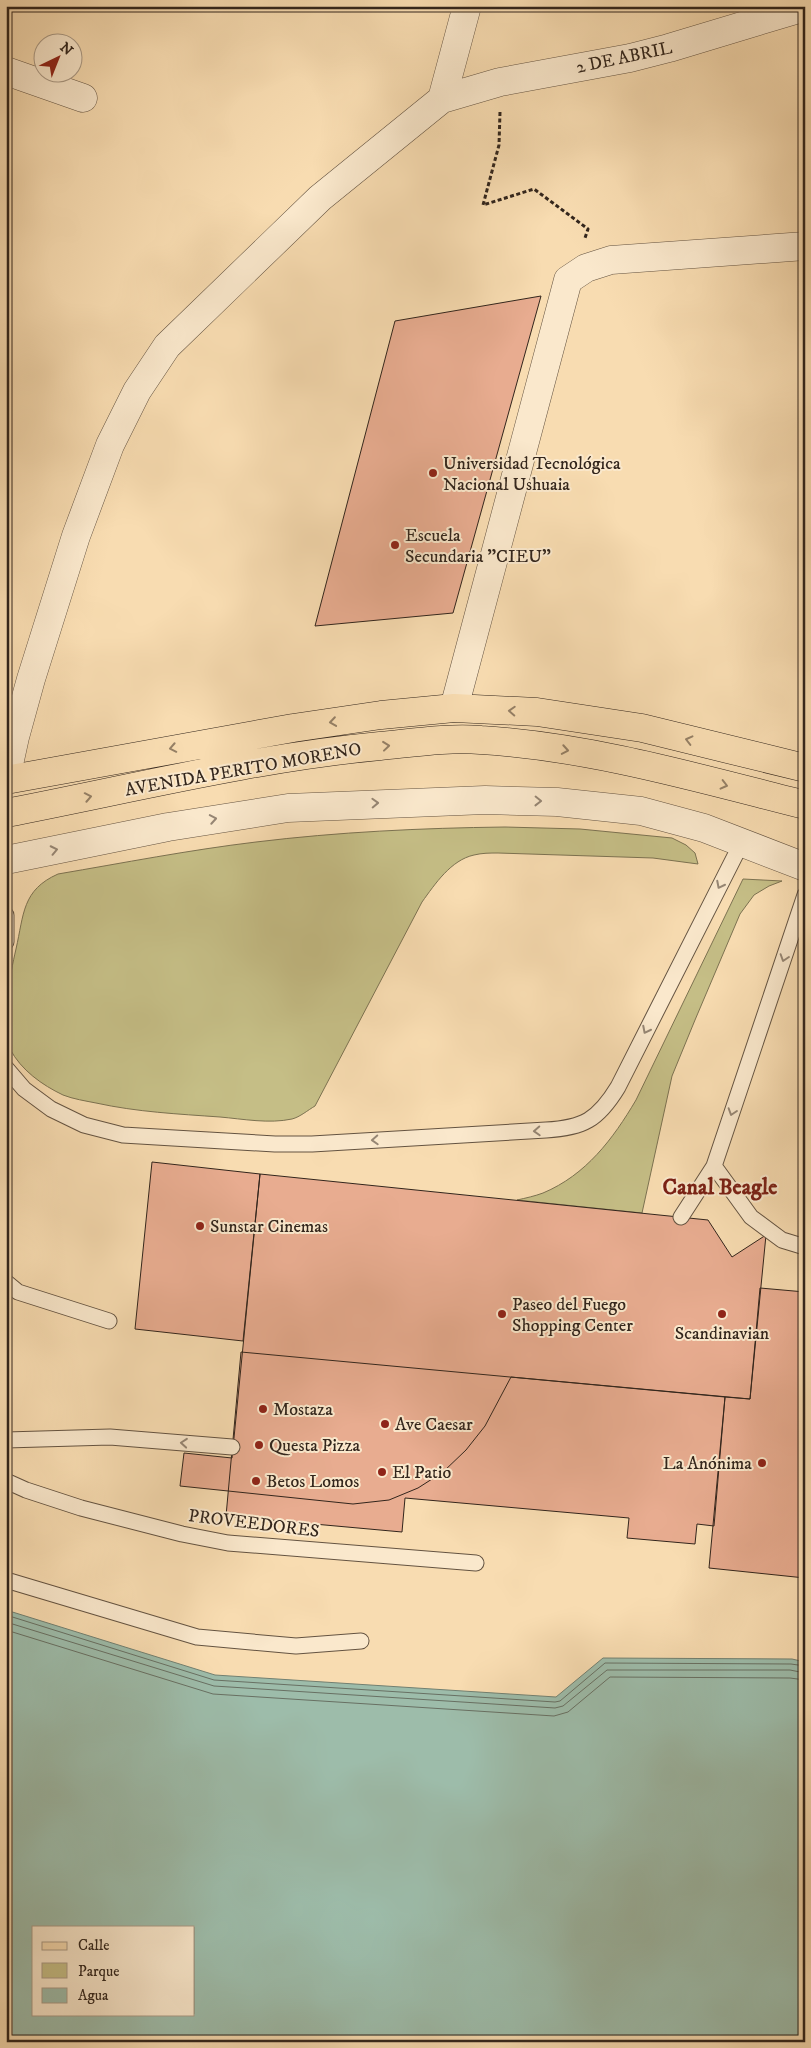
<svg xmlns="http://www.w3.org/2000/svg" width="811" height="2048" font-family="'IM FELL DW Pica',serif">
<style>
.green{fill:#c5be86;stroke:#7c7251}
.water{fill:#9dbcaa;stroke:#728071;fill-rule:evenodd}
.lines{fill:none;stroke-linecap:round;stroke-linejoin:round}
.shore{stroke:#687063;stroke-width:1}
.building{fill:#e8ac90;stroke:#32251c}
.service-casing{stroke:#645341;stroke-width:17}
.minor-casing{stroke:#645341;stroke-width:29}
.primary-casing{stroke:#32251c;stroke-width:29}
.path{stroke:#32251c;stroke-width:3;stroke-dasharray:4 2.5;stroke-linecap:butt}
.service{stroke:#fae8cc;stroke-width:15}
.minor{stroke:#fae8cc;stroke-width:28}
.primary{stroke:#f8dcb1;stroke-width:28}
.oneway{stroke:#958066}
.oneway2{stroke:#968674}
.poi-dot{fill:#8f2418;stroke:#fae8cc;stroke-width:2}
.labels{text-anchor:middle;stroke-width:4;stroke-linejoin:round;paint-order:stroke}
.street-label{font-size:18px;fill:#32251c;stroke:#fae8cc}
.poi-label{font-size:18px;fill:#32251c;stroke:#fae8cc;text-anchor:start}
.district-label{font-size:22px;font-weight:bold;fill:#7a1f14;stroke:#fae8cc}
</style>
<rect width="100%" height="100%" fill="#f8dcb1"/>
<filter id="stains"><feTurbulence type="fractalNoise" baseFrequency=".004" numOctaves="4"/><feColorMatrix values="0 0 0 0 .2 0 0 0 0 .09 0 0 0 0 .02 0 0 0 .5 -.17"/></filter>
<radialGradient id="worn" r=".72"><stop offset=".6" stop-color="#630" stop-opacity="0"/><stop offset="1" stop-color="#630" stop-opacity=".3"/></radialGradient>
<path class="green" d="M505,827L580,829L672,838L686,845L695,853L698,864L653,858L498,853C490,853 482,853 474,855C451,860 435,884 422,902L315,1106C308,1110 300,1117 292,1119C269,1124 243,1119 220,1117C178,1114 137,1112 96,1103C86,1101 73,1099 63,1095C42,1085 21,1070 10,1049C0,1024 10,975 16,949C24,914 22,890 58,874C123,863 189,850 256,842C338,832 421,828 505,827Z
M743,879L782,881L769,886L754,895L740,914L695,1020L672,1076L642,1213L517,1200C526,1198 535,1196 543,1193C586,1175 613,1139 636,1100Z"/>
<path class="water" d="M6,1610L215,1675L556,1697L603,1658L792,1659L805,1662V2042H6ZM34,1927H194V2014H34Z"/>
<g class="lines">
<path class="shore" d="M6,1615L214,1680L555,1702L560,1701L605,1663L791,1664L805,1666
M6,1622L214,1686L555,1708L563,1706L607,1670H790L805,1673
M6,1630L213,1694L554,1716L568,1712L610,1677L790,1678L805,1680"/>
</g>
<path class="building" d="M541,296L453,613L315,626L395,321Z
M152,1162L260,1174L243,1341L135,1329Z
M260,1174L708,1220L732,1257L766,1235L750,1399L511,1377L485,1426L466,1450L443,1472L418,1488L389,1500L353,1504L180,1486L184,1453L232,1458Z
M760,1288L805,1292V1578L709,1568L725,1397L750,1399Z
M241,1352L725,1397L714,1526L697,1524L695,1544L627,1538L629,1518L405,1498L402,1532L226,1516Z"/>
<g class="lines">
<defs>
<path id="service" d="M6,915V942
M6,1068L24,1089L51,1109L84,1125L123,1135L275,1144H312L546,1130C583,1128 598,1120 618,1087L742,842
M714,1166L751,1217L782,1240L805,1247
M681,1217L714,1166L805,895
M6,1282L18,1292L109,1321
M6,1440L110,1437L232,1447
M6,1481L26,1490L81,1508L182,1534L228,1543L476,1563
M6,1580L197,1637L296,1646L361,1641"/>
<path id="minor" d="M6,71L83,98
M442,99L500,82L630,58L669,48L805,7
M454,708L568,280L586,268L611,260L805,246
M6,778L15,737L31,679L76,536L110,445L137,391L167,346L320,198L442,99L467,6
M6,860L168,827L288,808L485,800L557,802L641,811L704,828L805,867"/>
<path id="primary" d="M6,780L293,728L381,715L454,708L537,712L642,728L805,768
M6,813C130,789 254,758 380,746C411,743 450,737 481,740C592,747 698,778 805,805"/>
</defs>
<use href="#service" class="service-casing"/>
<use href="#minor" class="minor-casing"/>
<use href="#primary" class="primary-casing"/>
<path class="path" d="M500,112L499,145L483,205L534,189L588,229L585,238"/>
<use href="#service" class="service"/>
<use href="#minor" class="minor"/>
<use href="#primary" class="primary"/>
</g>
<defs><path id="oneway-chevron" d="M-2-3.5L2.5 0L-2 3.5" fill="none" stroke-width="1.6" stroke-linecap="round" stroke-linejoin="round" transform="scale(1.25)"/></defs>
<g class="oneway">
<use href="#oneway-chevron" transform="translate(512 711) rotate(-177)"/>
<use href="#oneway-chevron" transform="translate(333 722) rotate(172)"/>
<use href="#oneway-chevron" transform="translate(689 740) rotate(-166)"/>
<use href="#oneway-chevron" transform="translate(386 746) rotate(-6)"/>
<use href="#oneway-chevron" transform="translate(173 748) rotate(169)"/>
<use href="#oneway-chevron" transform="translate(565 750) rotate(10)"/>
<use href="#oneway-chevron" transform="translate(724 785) rotate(14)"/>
<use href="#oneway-chevron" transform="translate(88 797) rotate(-11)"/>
</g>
<g class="oneway2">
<use href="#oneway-chevron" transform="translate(538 801) rotate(1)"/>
<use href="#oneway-chevron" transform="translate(375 803) rotate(-2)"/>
<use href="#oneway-chevron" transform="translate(213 819) rotate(-10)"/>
<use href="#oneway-chevron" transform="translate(54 850) rotate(-12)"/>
<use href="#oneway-chevron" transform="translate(720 885) rotate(117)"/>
<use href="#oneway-chevron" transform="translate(784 958) rotate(108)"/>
<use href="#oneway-chevron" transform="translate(646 1030) rotate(117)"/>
<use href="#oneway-chevron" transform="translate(732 1112) rotate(108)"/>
<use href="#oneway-chevron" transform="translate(537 1131) rotate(177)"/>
<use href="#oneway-chevron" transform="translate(375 1140) rotate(177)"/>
<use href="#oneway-chevron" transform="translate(184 1443) rotate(-175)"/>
</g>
<g class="poi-dot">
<circle cx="433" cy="473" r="5"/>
<circle cx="395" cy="545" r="5"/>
<circle cx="200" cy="1226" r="5"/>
<circle cx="502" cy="1314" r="5"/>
<circle cx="722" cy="1314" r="5"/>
<circle cx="263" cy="1409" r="5"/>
<circle cx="385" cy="1424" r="5"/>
<circle cx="259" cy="1445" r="5"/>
<circle cx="762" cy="1463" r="5"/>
<circle cx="382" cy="1472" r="5"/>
<circle cx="256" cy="1481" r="5"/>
</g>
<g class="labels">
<g class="street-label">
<text transform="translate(624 57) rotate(-12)" y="6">2 DE ABRIL</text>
<text transform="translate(243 769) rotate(-10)" y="6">AVENIDA PERITO MORENO</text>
<text transform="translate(254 1523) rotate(7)" y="6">PROVEEDORES</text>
</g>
<g class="poi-label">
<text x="443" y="469">Universidad Tecnológica<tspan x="443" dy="21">Nacional Ushuaia</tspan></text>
<text x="405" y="541">Escuela<tspan x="405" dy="21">Secundaria "CIEU"</tspan></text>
<text x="210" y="1232">Sunstar Cinemas</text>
<text x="512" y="1310">Paseo del Fuego<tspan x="512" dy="21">Shopping Center</tspan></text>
<text x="722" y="1339" text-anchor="middle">Scandinavian</text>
<text x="273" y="1415">Mostaza</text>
<text x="395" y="1430">Ave Caesar</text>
<text x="269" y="1451">Questa Pizza</text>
<text x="752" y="1469" text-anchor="end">La Anónima</text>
<text x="392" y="1478">El Patio</text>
<text x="266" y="1487">Betos Lomos</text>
</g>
<g class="district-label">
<text x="720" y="1194">Canal Beagle</text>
</g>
</g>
<rect width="811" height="2048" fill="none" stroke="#f8dcb1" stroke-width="25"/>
<rect x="8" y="8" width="796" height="2033" fill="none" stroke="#32251c" stroke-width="2.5"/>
<rect x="12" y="12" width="786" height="2023" fill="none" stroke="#32251c"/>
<rect x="32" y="1926" width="162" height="90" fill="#fae8cc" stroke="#aa9a86"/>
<rect x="42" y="1942" width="25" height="8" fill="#f8dcb1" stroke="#aa9a86"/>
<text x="78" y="1950" font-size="15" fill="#32251c">Calle</text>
<rect x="42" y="1963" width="25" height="15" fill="#c5be86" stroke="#aa9a86"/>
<text x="78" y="1976" font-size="15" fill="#32251c">Parque</text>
<rect x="42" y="1988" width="25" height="15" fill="#9dbcaa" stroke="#aa9a86"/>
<text x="78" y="2000" font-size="15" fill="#32251c">Agua</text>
<g transform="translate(58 58) rotate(43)"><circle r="24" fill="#fae8cc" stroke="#aa9a86"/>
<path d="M0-4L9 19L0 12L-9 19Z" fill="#8f2418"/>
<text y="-8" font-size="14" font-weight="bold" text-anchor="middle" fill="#32251c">N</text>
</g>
<rect width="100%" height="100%" filter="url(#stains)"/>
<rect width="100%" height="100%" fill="url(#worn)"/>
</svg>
